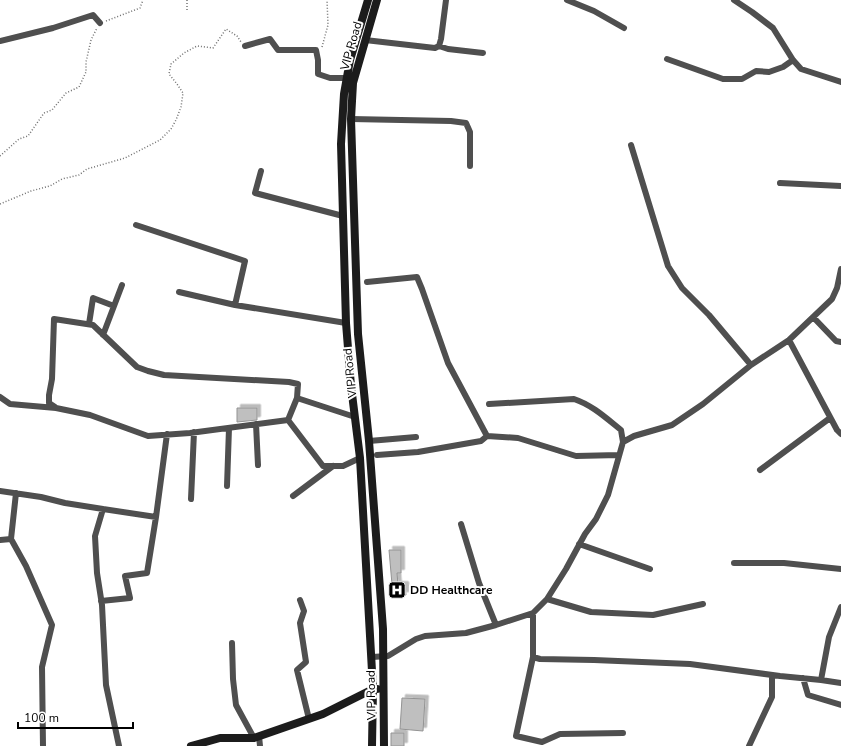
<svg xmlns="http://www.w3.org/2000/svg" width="841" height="746" font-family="'Nunito Sans',sans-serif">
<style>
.building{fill:#bfbfbf;stroke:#939393;filter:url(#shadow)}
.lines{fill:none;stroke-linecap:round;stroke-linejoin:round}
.path{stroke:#717171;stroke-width:1.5;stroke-dasharray:1 2;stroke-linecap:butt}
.street{stroke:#4f4f4f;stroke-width:6}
.secondary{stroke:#1c1c1c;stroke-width:8}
.labels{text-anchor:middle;stroke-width:4;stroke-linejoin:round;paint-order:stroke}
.street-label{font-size:12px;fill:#000;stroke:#fff}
.poi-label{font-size:12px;font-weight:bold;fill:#000;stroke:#fff;text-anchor:start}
</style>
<defs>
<filter id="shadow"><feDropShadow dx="3.5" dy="-3.5" stdDeviation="0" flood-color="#0004"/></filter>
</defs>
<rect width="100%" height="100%" fill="#fff"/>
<path class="building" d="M237,408H257V420L237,422Z
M389,550H401V573H397L398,585H405L406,595L393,596Z
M402,698L425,699L423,731L400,729Z
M391,733H404V746H391Z"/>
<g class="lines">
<path class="path" d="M187,0V11
M106,21L140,8L143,0
M322,47L328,25L327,0
M0,156L19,139L28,136L44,113L52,110L66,93L79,87L86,72V62L91,40L97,28
M0,204L31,191L50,186L62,179L79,175L87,169L125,158L160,140L171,129L176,120L181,107L183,93L177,84L169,74L171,64L184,53L197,46L213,48L226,29L237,36L241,42"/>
<path class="street" d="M567,0L594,11L624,28
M734,0L752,12L773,28L793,60L801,69L841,82
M365,40L435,48L439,46L441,39L446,0
M0,41L53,28L93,15L100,23
M245,46L270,39L278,50H316L318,60V74L330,78H347
M439,46L448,49L483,53
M667,59L723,79H742L756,71L769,72L783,67L793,60
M351,119L451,121L466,123L470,132V166
M631,145L668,266L682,288L709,315L751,365
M261,171L255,193L343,216
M780,183L841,186
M136,225L245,261L235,305L346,323
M367,282L417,277L422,289L448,363L487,436
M179,292L235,305
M813,317L836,341L841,342
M89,324L93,298L114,306
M103,335L122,285
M789,340L837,430L841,434
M0,397L10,404L56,408L90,415L148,436L190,433L288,420L297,398L355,417
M489,404L574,399C592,405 606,418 621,430L623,442
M55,407L49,403V395L52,379L54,319L93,325L137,367L148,371L164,375L289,382L298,384L297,398
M288,420L323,466H343L360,458
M256,424L258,465
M369,441L416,437
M377,455L418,452L481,441L487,436L518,438L576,456L619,455
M760,470L830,418
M227,486L229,428
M0,491L41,497L65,503L103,509L95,536L97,573L102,605L106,685L119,746
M16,493L11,539L26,566L52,625L42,667L43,746
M293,496L333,466
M191,499L194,432
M156,517L167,434
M461,524L479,583L496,625
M0,540L11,539
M579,544L650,569
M734,563H784L841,569
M547,599L591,612L653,615L703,604
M300,600L304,611L300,623L306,662L297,670L309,719
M101,601L130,598L125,576L147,573L156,517L103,509
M533,613V657L540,659L594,660L690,664L780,676L821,680L829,637L841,607
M232,643L233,679L236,705L254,738
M372,657L388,656L416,639L425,636L466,633L496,625L533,613L547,599L566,569L585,534L596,519L608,495L623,442L634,436L672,425L703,404L751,365L789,340L832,299L837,288L841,269
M533,657L516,736L542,742L560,734L623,733
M803,678L808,695L841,705
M821,680L841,683
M259,736L260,746
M749,746L772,697V675"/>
<path class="secondary" d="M368,0L350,60L344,94L341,144L346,323L351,386L360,458L373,689L372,746
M377,0L353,83L351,119L358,334L369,441L383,629L384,746
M191,746L220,738H254L323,714L373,689H377"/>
</g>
<defs>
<symbol id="hospital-square" viewBox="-11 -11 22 22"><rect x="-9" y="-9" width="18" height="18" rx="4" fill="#000" stroke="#fff"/><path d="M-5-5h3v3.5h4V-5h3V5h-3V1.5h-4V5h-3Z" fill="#fff"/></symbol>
</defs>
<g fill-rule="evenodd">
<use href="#hospital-square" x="387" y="580" width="20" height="20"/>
</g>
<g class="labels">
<g class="street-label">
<text transform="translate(351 46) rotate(-74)" y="4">VIP Road</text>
<text transform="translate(350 373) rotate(-96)" y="4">VIP Road</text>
<text transform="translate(371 695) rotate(-91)" y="4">VIP Road</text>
</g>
<g class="poi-label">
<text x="410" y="594">DD Healthcare</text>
</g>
</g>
<path d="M18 722v6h115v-6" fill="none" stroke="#000000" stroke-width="2"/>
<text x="24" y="722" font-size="12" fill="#000000" stroke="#ffffff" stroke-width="3" paint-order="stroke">100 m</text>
</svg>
